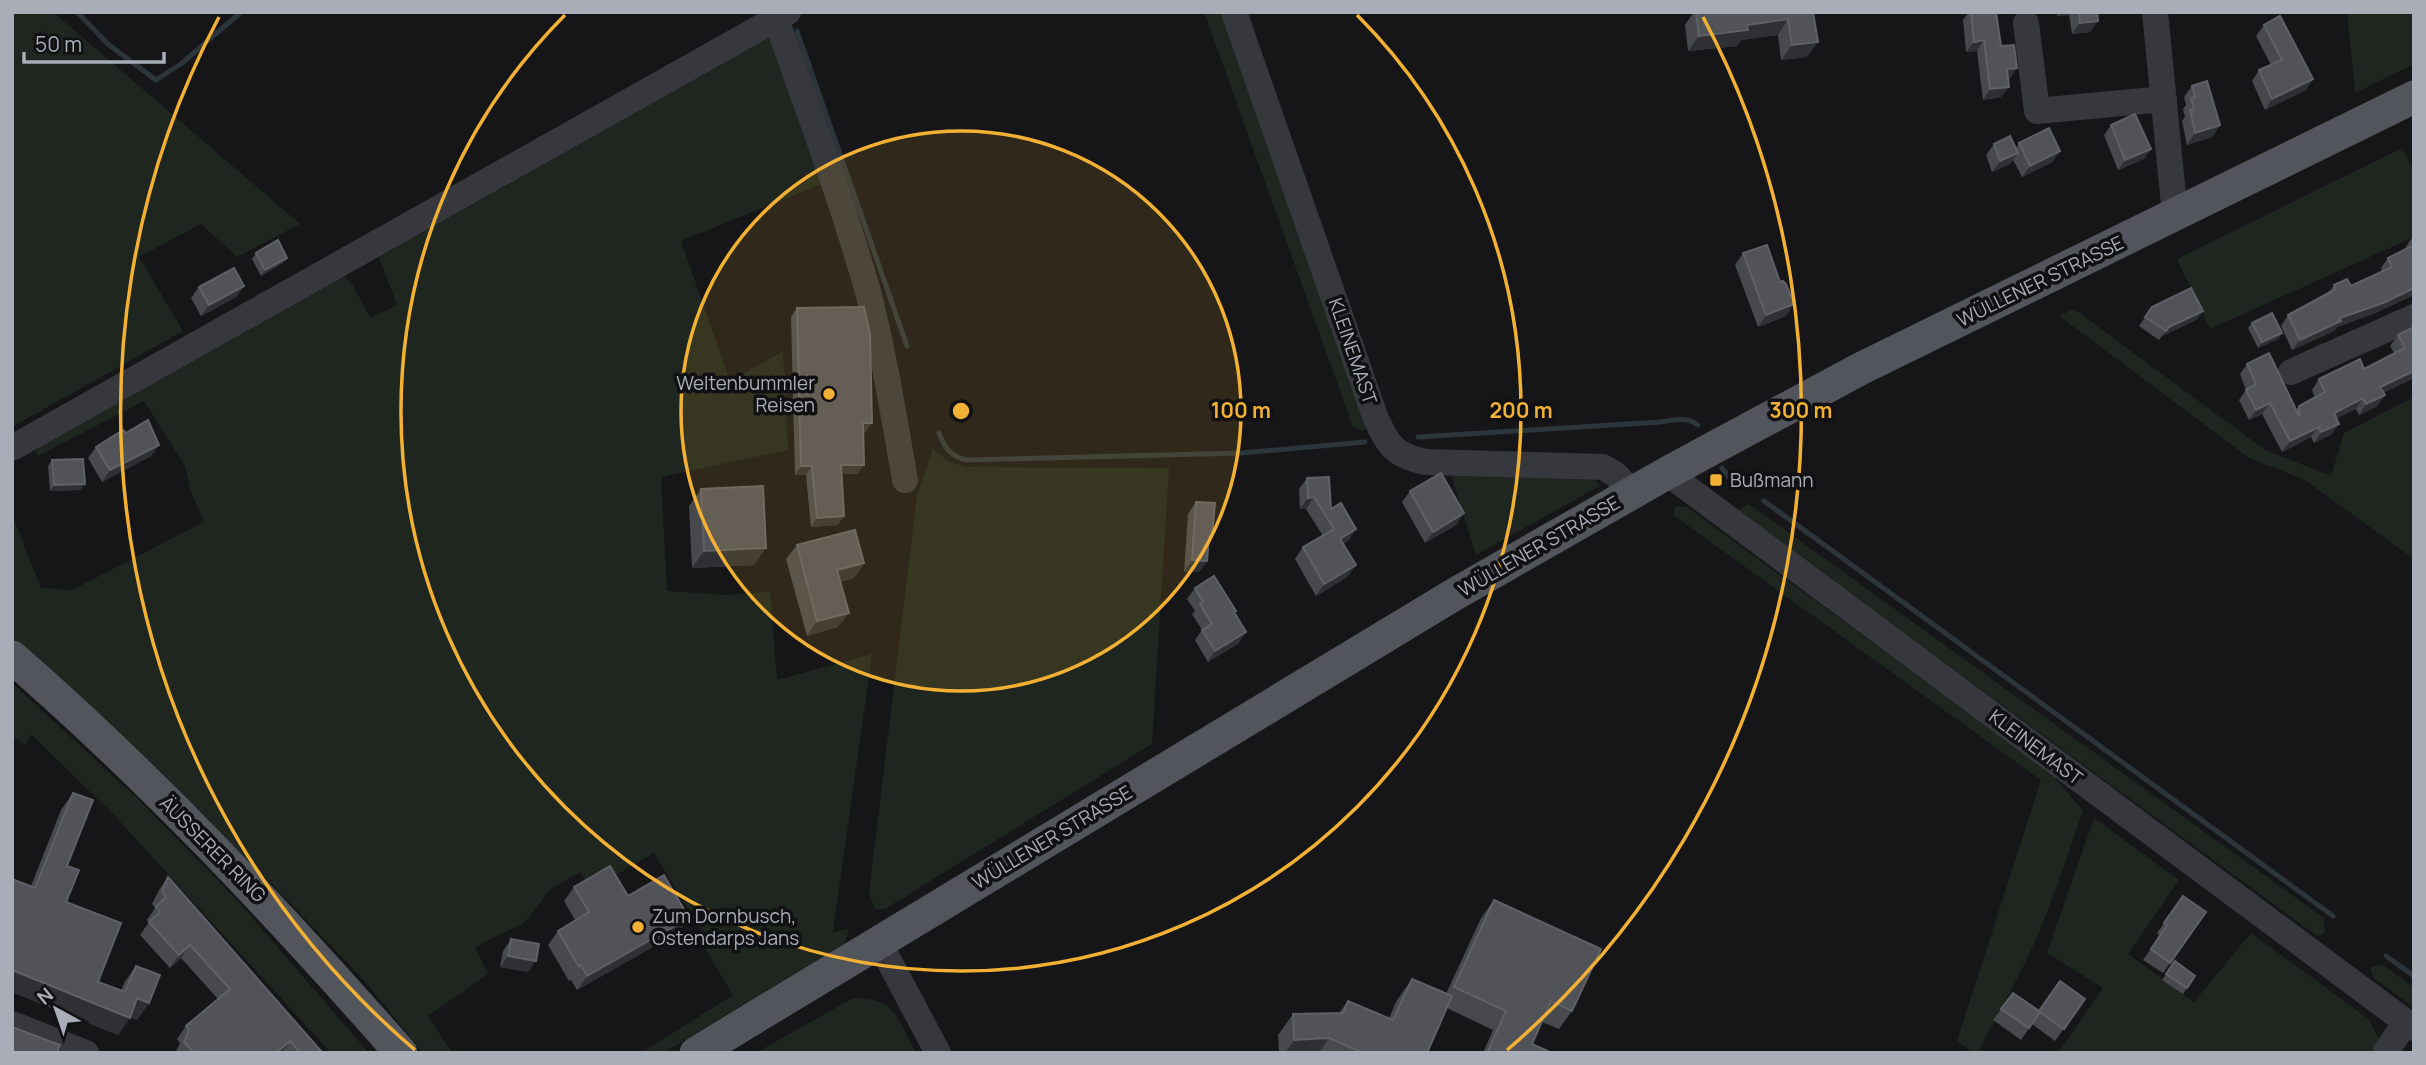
<svg xmlns="http://www.w3.org/2000/svg" width="2426" height="1065" font-family="Manrope,sans-serif">
<style>
.green{fill:#1e261f}
.lines{fill:none;stroke-linecap:round;stroke-linejoin:round}
.stream{stroke:#2c353c;stroke-width:5}
.minor{stroke:#37383d;stroke-width:26}
.major{stroke:#53555c;stroke-width:33}
.wall{fill:#47494d}
.shaded-wall{fill:#2f3033}
.building{fill:#525359;stroke:#5f6168;stroke-width:2}
.ring{fill:none;stroke:#f2b134;stroke-width:3.5}
.poi-dot{fill:#f2b134;stroke:#111113;stroke-width:2.5}
.labels{text-anchor:middle;stroke-width:7;stroke-linejoin:round;paint-order:stroke}
.street-label{font-size:19px;fill:#a8adb8;stroke:#111113}
.poi-label{font-size:19px;fill:#a8adb8;stroke:#111113;text-anchor:start}
.centre{fill:#f2b134;stroke:#111113;stroke-width:3.5}
.ring-label{font-size:21px;text-anchor:middle;font-weight:bold;fill:#f2b134;stroke:#111113;stroke-width:7;stroke-linejoin:round;paint-order:stroke}
</style>
<rect width="100%" height="100%" fill="#161618"/>
<path class="green" d="M53,12L300,224L237,257L201,224L139,257L183,331L12,427V13Z
M1204,12H1226L1369,425L1363,431L1353,427Z
M2347,12H2414V64L2355,93Z
M767,38L776,42L827,182L681,241L730,381L783,351L788,450L661,477L667,591L727,595L770,592L777,680L872,654L833,932L849,929L845,943L663,1053H641L733,995L701,942V930L654,853L602,883L589,886L580,872L551,889L524,923L475,947L488,974L428,1016L452,1053H423L364,980L260,872L149,765L12,641V514L41,588L72,590L204,522L191,492L185,466L144,401L38,456L34,449L344,276L354,287L370,318L397,305L379,257Z
M2402,148L2414,171V237L2210,329L2177,259Z
M2074,309L2265,450L2331,476L2344,433L2414,397V559L2305,480L2249,458L2059,316Z
M933,449L949,462L967,467L1169,468L1152,744L885,909H875L869,893L917,495Z
M1451,475L1595,480L1600,486L1476,555Z
M1749,504L2324,918L2325,933L2317,936L1744,516L1738,510Z
M1676,506L1687,507L2050,772L2083,811C2067,856 2052,904 2032,948C2016,984 1995,1017 1978,1053H1969L1970,1050L1957,1041L2041,780L1673,515Z
M12,683L137,798L237,900L369,1053H331L116,817L31,734L26,745L12,736Z
M2094,818L2179,880L2128,954L2194,1002L2251,933L2369,1019L2382,1046L2377,1053H2058L2103,988L2047,953Z
M2382,964L2414,988V1008L2373,977L2370,967Z
M853,998C897,998 897,1019 916,1053H756Z"/>
<g class="lines">
<path class="stream" d="M77,12L109,45L156,80L181,64L241,12
M797,31L907,346
M939,433C945,448 950,456 966,460L1241,453L1365,442
M1418,437L1660,422C1675,420 1686,416 1698,425
M1722,468L1734,484
M1764,501L2333,916
M2386,956L2414,976"/>
<path class="minor" d="M1234,12L1375,416C1387,445 1395,456 1426,462L1603,467L1615,474L1632,492
M2155,12L2175,215
M776,19C808,109 842,200 868,292C884,354 894,417 905,480
M2026,23L2037,111L2164,99
M2291,372L2414,317
M12,448L788,12
M1667,473L2414,1028
M879,942L938,1053
M12,1024L86,1053
M2385,1053L2406,1022"/>
<path class="major" d="M12,657C152,779 279,914 401,1053
M696,1053L1455,594L1667,473L1860,369L2414,97"/>
</g>
<path class="wall" d="M1694,12H1813L1807,57L1781,60L1778,35L1741,40L1737,46L1688,51L1685,25Z
M1969,12H1996L2001,46L2010,79H2008L2001,97L1983,100L1977,51L1966,52L1963,20Z
M2057,12H2097L2090,32L2072,34L2069,15L2057,16Z
M2264,25L2313,79L2306,90L2265,110L2252,81L2259,70L2271,65L2256,36Z
M2192,86L2220,125L2212,137L2187,145L2182,121L2185,117L2183,109L2186,105L2184,97Z
M2111,125L2144,159L2118,170L2104,135Z
M2019,143L2060,151L2052,162L2022,177L2013,160L2010,164L1992,172L1986,155L1994,144L2016,148Z
M2414,238V295L2375,313L2337,327L2334,331L2292,350L2281,326L2288,315L2328,293L2334,285L2351,286L2382,272L2381,268L2388,258L2404,250L2411,239Z
M256,253L283,263L261,276L252,259Z
M1743,253L1786,316L1758,327L1735,265Z
M244,286L236,297L201,316L191,298L199,287Z
M2152,307L2203,311L2196,320L2162,336L2159,340L2139,326Z
M797,308L866,432H864L858,474H842L838,525L811,527L806,475H795L791,317Z
M2252,323L2282,333L2278,339L2258,348L2248,328Z
M2414,327V376L2412,379L2383,393L2385,395L2377,406L2359,415L2356,409L2337,418L2332,434L2314,443L2311,437L2282,452L2262,414L2249,420L2239,400L2246,390L2240,374L2247,364L2296,410L2299,406L2315,398L2312,390L2319,379L2364,369L2394,353L2390,346L2398,335Z
M126,433L159,445L151,456L102,482L88,458L96,447Z
M52,460L85,484L80,490L50,491L48,466Z
M1307,478L1331,509L1356,529L1348,541L1343,544L1356,565L1347,577L1316,596L1295,559L1303,547L1323,536L1306,509H1300L1299,489Z
M701,489L754,565L692,568L689,506Z
M1410,491L1464,513L1456,525L1425,543L1402,502Z
M1196,502L1207,561L1199,572H1184L1188,514Z
M797,545L864,563L854,578L840,582L838,627L807,636L786,559Z
M1195,588L1235,613L1239,643L1208,662L1195,640L1202,630L1192,614L1195,611L1187,599Z
M73,793L67,866L66,902L98,982L121,991L124,983L136,966L149,1003L137,1020L130,1017L118,1035L12,992V879L31,886L61,810Z
M168,877L321,1051L319,1053H175L180,1043L177,1039L186,1026L218,999L181,958L170,968L140,935L149,922L147,920L155,908L152,904L159,890Z
M574,887L628,896L689,918L679,932L577,990L571,980L569,981L548,945L558,931L575,920L564,901Z
M2183,896L2206,912L2163,973L2143,960L2160,936L2157,933Z
M1494,900L1572,1011L1559,1029L1542,1022L1532,1044L1552,1053H1483L1493,1030L1447,1008L1427,1053H1279L1278,1035L1293,1014L1339,1013L1348,1001L1389,1018L1397,1000L1412,979L1446,994L1481,918Z
M511,939L528,972L500,967L503,951Z
M2175,961L2195,976L2183,994L2162,980Z
M2013,993L2039,1011L2085,999L2055,1041L2032,1024L2021,1040L1993,1020Z"/>
<path class="shaded-wall" d="M2060,12H2071L2069,15L2057,16Z
M1788,19L1778,35L1741,40L1737,46L1688,51L1699,36L1747,25Z
M2098,21L2090,32L2072,34L2080,23Z
M1984,40L1977,51L1966,52L1974,42Z
M1818,42L1807,57L1781,60L1792,45Z
M2017,68L2010,79L1999,80L2007,69Z
M2313,79L2306,90L2265,110L2272,99Z
M2009,87L2001,97L1983,100L1990,89Z
M2220,125L2212,137L2187,145L2195,133Z
M2151,149L2144,159L2118,170L2125,160Z
M2060,151L2052,162L2022,177L2030,166Z
M2018,153L2010,164L1992,172L2000,161Z
M287,258L283,263L261,276L265,270Z
M244,286L236,297L201,316L209,305Z
M2414,288V295L2375,313L2337,327L2334,331L2292,350L2300,340L2340,318Z
M1794,304L1786,316L1758,327L1766,315Z
M2203,311L2196,320L2162,336L2169,327Z
M2282,333L2278,339L2258,348L2262,342Z
M2414,371V376L2412,379L2373,398L2380,387Z
M2385,395L2377,406L2359,415L2366,404Z
M2363,398L2356,409L2327,423L2334,413Z
M2270,403L2262,414L2249,420L2256,410Z
M863,423H872L866,432H857Z
M2339,424L2332,434L2314,443L2321,432Z
M2319,427L2311,437L2282,452L2290,441Z
M159,445L151,456L102,482L110,470Z
M841,465H864L858,474H835Z
M801,466H812L806,475H795Z
M85,484L80,490L50,491L54,485Z
M1314,497L1306,509H1300L1308,498Z
M1464,513L1456,525L1425,543L1433,532Z
M844,516L838,525L811,527L817,518Z
M1356,529L1348,541L1332,551L1340,539Z
M766,548L754,565L692,568L704,551Z
M1192,560L1207,561L1199,572H1184Z
M864,563L854,578L827,585L837,570Z
M1356,565L1347,577L1316,596L1324,584Z
M849,613L838,627L807,636L817,621Z
M1246,632L1239,643L1208,662L1215,651Z
M689,918L679,932L577,990L587,976Z
M190,945L181,958L170,968L179,955Z
M508,956L536,961L528,972L500,967Z
M12,970L130,1018L118,1035L12,992Z
M137,998L149,1003L137,1020L125,1015Z
M1329,1038L1319,1053H1285L1294,1040Z
M290,1041L281,1053H276Z"/>
<path class="building" d="M1696,12H1813L1818,42L1792,45L1788,19L1747,25L1748,30L1699,36Z
M1971,12H1996L2001,46L2014,45L2017,68L2007,69L2009,87L1990,89L1984,40L1974,42Z
M2079,12H2097L2098,21L2080,23Z
M2280,16L2313,79L2272,99L2259,70L2282,60L2264,25Z
M2207,81L2220,125L2195,133L2190,110L2194,109L2191,98L2195,97L2192,86Z
M2135,114L2151,149L2125,160L2111,125Z
M2049,128L2060,151L2030,166L2019,143Z
M2010,136L2018,153L2000,161L1994,144Z
M278,240L287,258L265,270L256,253Z
M1767,245L1780,282L1783,281L1786,284L1794,304L1766,315L1743,253Z
M2414,245V288L2383,303L2340,318L2341,321L2300,340L2288,315L2336,289L2334,285L2347,279L2351,286L2392,267L2388,258Z
M234,268L244,286L209,305L199,287Z
M2191,288L2203,311L2169,327L2166,331L2145,317L2152,307Z
M864,307L870,334L872,423H863L864,465H841L844,516L817,518L812,466H801L797,308Z
M2272,313L2282,333L2262,342L2252,323Z
M2414,327V371L2380,387L2385,395L2366,404L2363,398L2334,413L2339,424L2321,432L2319,427L2290,441L2270,403L2256,410L2246,390L2256,384L2247,364L2269,353L2299,416V406L2325,392L2319,379L2360,359L2364,369L2405,348L2398,335Z
M148,420L159,445L110,470L96,447L123,430L126,433Z
M83,459L85,484L54,485L52,460Z
M1441,473L1464,513L1433,532L1410,491Z
M1329,477L1331,509L1341,503L1356,529L1340,539L1356,565L1324,584L1303,547L1334,529L1314,497L1308,498L1307,478Z
M763,486L766,548L704,551L701,489Z
M1196,502L1215,503L1212,537H1209L1207,561L1192,560Z
M855,530L864,563L837,570L849,613L817,621L797,545Z
M1214,576L1236,611L1234,612L1246,632L1215,651L1202,630L1212,624L1200,604L1203,602L1195,588Z
M73,793L93,800L67,866L79,870L66,902L121,923L98,982L125,992L136,966L160,975L149,1003L137,998L130,1018L12,970V879L35,888Z
M610,866L628,896L664,875L689,918L587,976L581,965L579,967L558,931L589,912L574,887Z
M168,877L321,1051L319,1053H300L290,1041L276,1053H194L184,1042L189,1030L186,1026L230,989L190,945L179,955L149,922L160,912L156,907L166,897L162,891Z
M2183,896L2206,912L2170,963L2151,949L2167,925L2164,923Z
M1494,900L1601,949L1572,1011L1551,1001L1532,1044L1552,1053H1487L1506,1011L1454,987Z
M511,939L539,944L536,961L508,956Z
M2175,961L2195,976L2187,988L2166,974Z
M1412,979L1452,996L1427,1053H1363L1329,1038L1294,1040L1293,1014L1343,1013L1348,1001L1393,1020Z
M2060,981L2085,999L2064,1029L2040,1012L2029,1028L2001,1009L2013,993L2039,1011Z
M12,1027L60,1045L57,1051L62,1053H12Z"/>
<circle cx="961" cy="411" r="280" fill="#f2b134" fill-opacity=".12"/>
<g class="ring">
<circle cx="961" cy="411" r="280"/>
<path d="M1357 15A560 560 0 1 1 565 15"/>
<path d="M415 1050A840 840 0 0 1 219 17M1703 17A840 840 0 0 1 1507 1050"/>
</g>
<g class="poi-dot">
<circle cx="829" cy="394" r="7"/>
<rect x="1709" y="473" width="14" height="14" rx="3.5"/>
<circle cx="638" cy="927" r="7"/>
</g>
<g class="labels">
<g class="street-label">
<text transform="translate(2040 281) rotate(-26)" y="7">WÜLLENER STRASSE</text>
<text transform="translate(1353 351) rotate(71)" y="7">KLEINEMAST</text>
<text transform="translate(1539 546) rotate(-30)" y="7">WÜLLENER STRASSE</text>
<text transform="translate(2036 747) rotate(37)" y="7">KLEINEMAST</text>
<text transform="translate(1052 837) rotate(-31)" y="7">WÜLLENER STRASSE</text>
<text transform="translate(213 849) rotate(45)" y="7">ÄUSSERER RING</text>
</g>
<g class="poi-label">
<text x="815" y="390" text-anchor="end">Weltenbummler<tspan x="815" dy="22">Reisen</tspan></text>
<text x="1730" y="487">Bußmann</text>
<text x="652" y="923">Zum Dornbusch,<tspan x="652" dy="22">Ostendarps Jans</tspan></text>
</g>
</g>
<circle cx="961" cy="411" r="10" class="centre"/>
<g class="ring-label">
<text x="1241" y="418">100 m</text>
<text x="1521" y="418">200 m</text>
<text x="1801" y="418">300 m</text>
</g>
<rect width="2426" height="1065" fill="none" stroke="#a8adb8" stroke-width="28"/>
<g transform="translate(56 1009) rotate(320)" stroke="#111113" stroke-width="5" paint-order="stroke">
<path d="M0-5L12 26L0 18L-12 26Z" fill="#a8adb8"/>
<text y="-10" font-size="19" font-weight="bold" text-anchor="middle" fill="#a8adb8">N</text>
</g>
<path d="M24 52v10h140v-10" fill="none" stroke="#a8adb8" stroke-width="3.5"/>
<text x="35" y="52" font-size="21" fill="#a8adb8" stroke="#111113" stroke-width="5" paint-order="stroke">50 m</text>
</svg>
